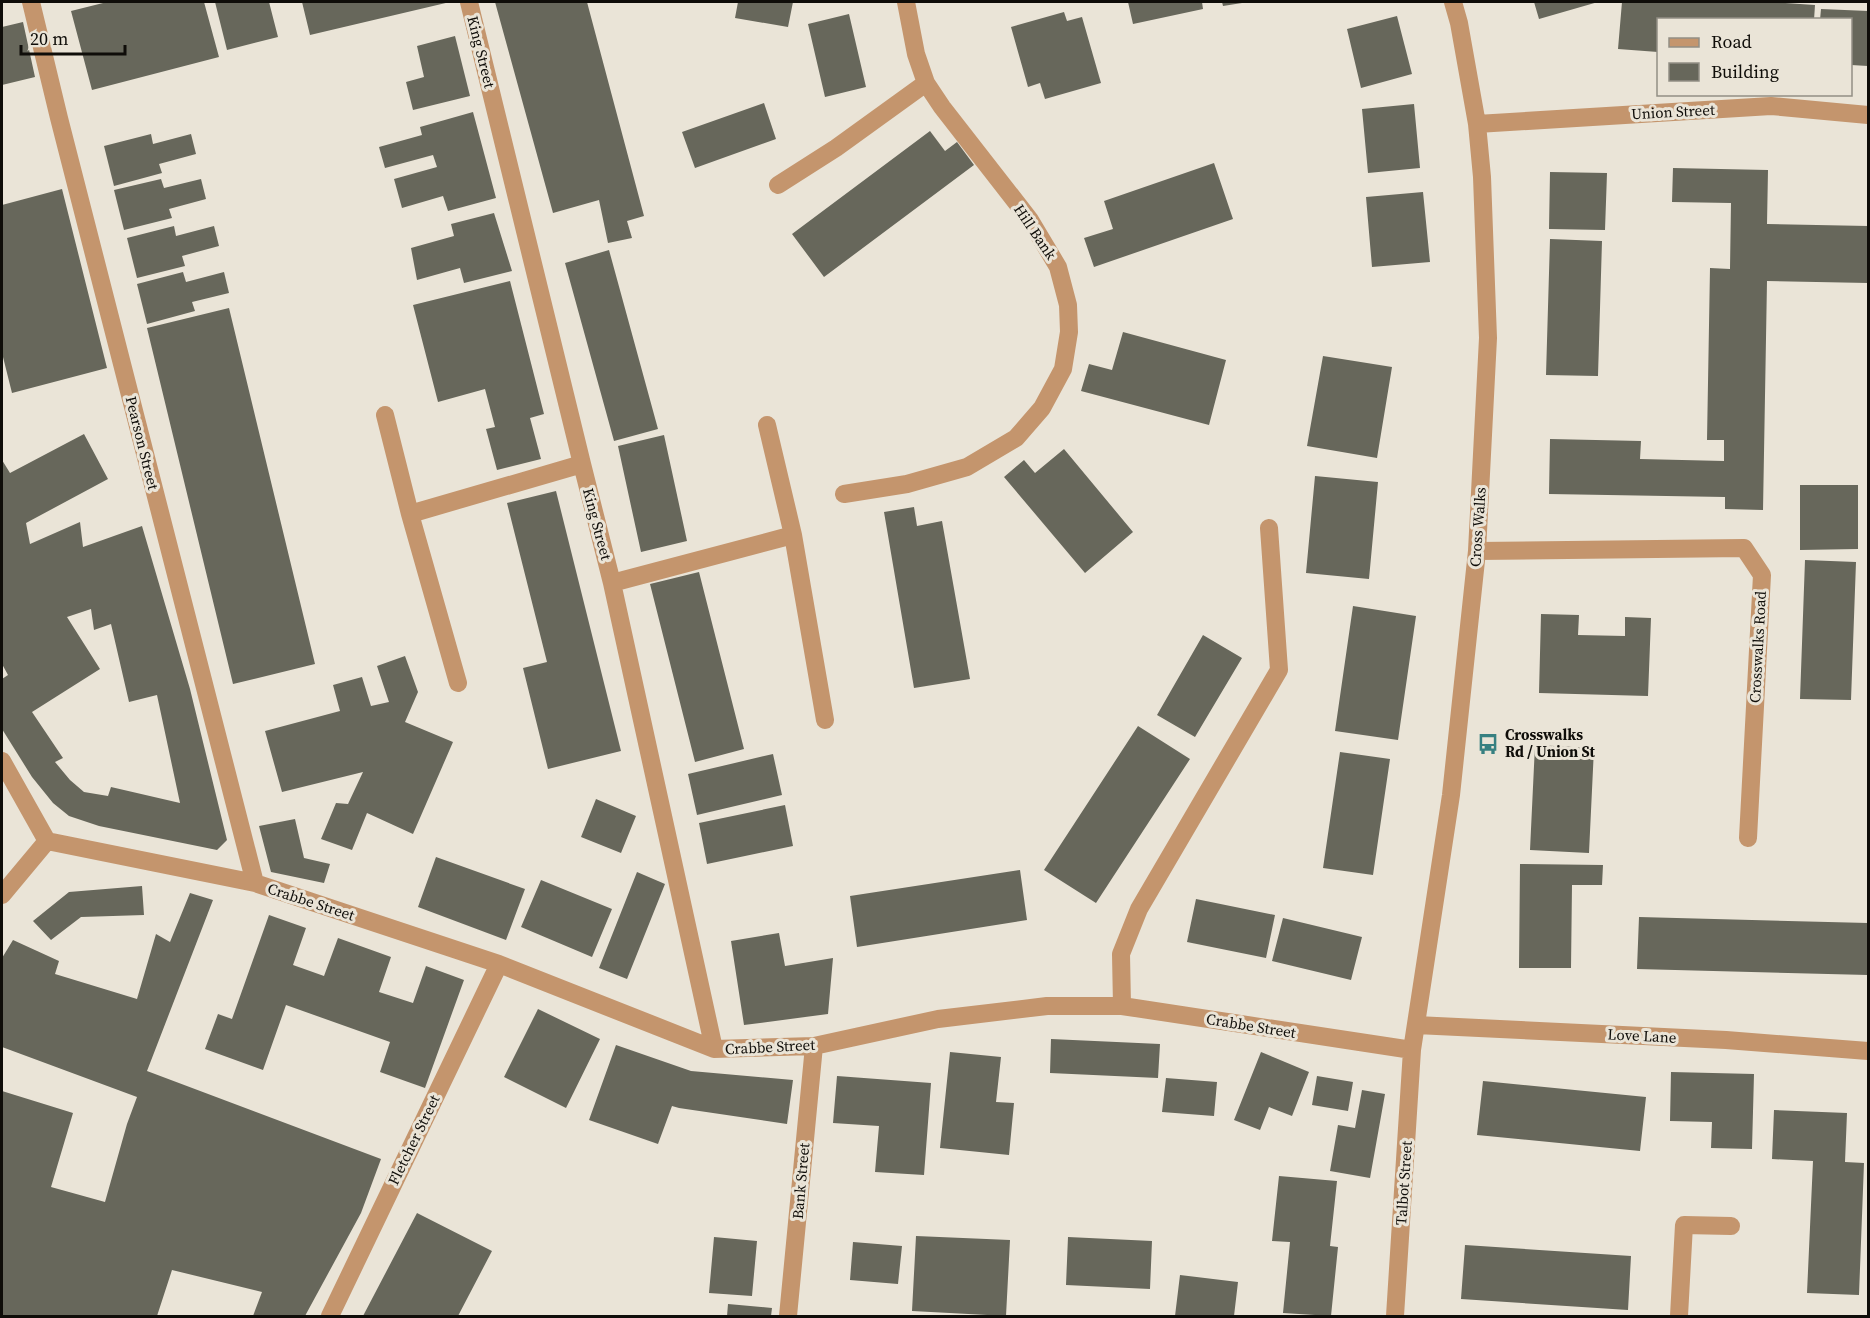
<svg xmlns="http://www.w3.org/2000/svg" width="1870" height="1318" font-family="'Source Serif 4',serif">
<style>
.building{fill:#67675b;fill-rule:evenodd}
.lines{fill:none;stroke-linecap:round;stroke-linejoin:round}
.minor{stroke:#c4956d;stroke-width:18}
.labels{text-anchor:middle;stroke-width:6;stroke-linejoin:round;paint-order:stroke}
.street-label{font-size:15px;fill:#0f0d09;stroke:#eae4d7}
.poi-label{font-size:15px;font-weight:bold;fill:#0f0d09;stroke:#eae4d7;text-anchor:start}
</style>
<rect width="100%" height="100%" fill="#eae4d7"/>
<path class="building" d="M107,2H204L219,57L92,90L71,11Z
M215,2H269L278,37L227,50Z
M302,2H450L310,35Z
M495,2H587L644,216L627,221L632,238L608,243L599,200L553,213Z
M738,2H793L788,27L735,18Z
M1128,2H1202L1203,9L1133,24Z
M1222,2H1242V3L1223,6Z
M1534,2H1598L1539,19Z
M1622,2H1771L1815,5L1814,20H1658V52L1618,49Z
M1821,9L1868,11V66L1851,65V20H1820Z
M1064,12L1067,21L1082,17L1101,83L1045,99L1040,83L1028,87L1011,27Z
M849,14L866,87L825,97L808,24Z
M1397,16L1412,74L1361,88L1347,29Z
M23,22L35,77L2,85V27Z
M455,36L470,96L413,110L406,82L424,77L417,46Z
M764,103L776,139L695,168L682,132Z
M1414,104L1420,168L1368,173L1362,109Z
M473,112L496,198L448,211L443,196L402,208L394,179L437,167L433,155L385,168L379,147L422,135L420,127Z
M930,131L945,151L957,142L974,165L824,277L792,234Z
M151,134L153,144L191,134L196,154L159,164L162,173L114,186L104,146Z
M1214,163L1233,219L1094,267L1084,238L1113,229L1104,201Z
M1673,168L1768,170L1767,224L1868,226V283L1767,281L1763,510L1725,509V497L1549,494L1550,439L1641,441L1640,459L1724,461V440H1707L1710,268L1730,269L1731,203L1672,202Z
M1550,172L1607,173L1605,230L1549,229Z
M161,179L164,188L201,179L206,199L169,209L172,218L124,230L114,190Z
M62,189L107,368L12,393L2,353V205Z
M1423,192L1430,262L1372,267L1366,197Z
M494,213L512,271L464,283L460,268L417,280L411,248L454,236L451,224Z
M174,226L176,236L214,226L219,246L182,256L185,266L137,278L127,238Z
M1550,239L1602,241L1598,376L1546,375Z
M609,250L658,429L614,441L565,263Z
M183,272L186,282L224,272L229,293L192,302L195,311L147,324L137,284Z
M510,281L544,414L530,418L541,459L497,470L486,429L495,427L485,389L438,402L413,305Z
M229,308L315,664L233,684L147,328Z
M1123,332L1226,360L1209,425L1081,391L1089,364L1112,370Z
M1323,356L1392,367L1377,458L1307,446Z
M84,434L108,479L26,523L30,544L80,522L83,547L142,526L190,689L227,840L217,850L99,826L69,816L53,803L32,777L2,729V679L8,675L2,664V460L10,473ZM91,609L94,630L111,624L129,702L157,695L180,803L111,787L108,796L84,792L70,780L55,762L63,758L32,712L100,669L67,617Z
M664,435L687,541L641,552L618,446Z
M1064,449L1133,532L1085,573L1004,477L1024,460L1035,473Z
M1315,476L1378,482L1369,579L1306,573Z
M1800,485H1858V549L1800,550Z
M556,491L621,751L548,769L523,668L547,662L507,503Z
M914,507L917,526L942,521L970,679L914,688L884,512Z
M1805,560L1856,562L1851,700L1800,699Z
M699,572L744,749L695,762L650,584Z
M1353,606L1416,616L1398,740L1335,731Z
M1541,614L1579,615L1578,635L1625,636V617L1651,618L1648,696L1539,693Z
M1203,635L1242,658L1195,737L1157,715Z
M405,656L418,692L405,722L453,742L413,834L367,813L352,850L321,839L336,803L348,804L363,772L282,792L265,731L340,711L333,685L362,677L371,706L389,702L377,666Z
M1138,726L1190,759L1096,903L1044,870Z
M1535,745L1594,748L1589,853L1530,850Z
M1340,752L1390,759L1373,875L1323,868Z
M773,754L782,795L697,815L688,774Z
M596,799L636,816L621,853L581,837Z
M785,805L793,846L707,864L699,823Z
M295,819L304,858L330,864L324,883L271,872L259,826Z
M436,857L525,889L506,940L418,907Z
M1520,864L1603,865L1602,885H1572L1571,968H1519Z
M1020,870L1027,920L857,947L850,896Z
M637,872L665,884L627,979L599,968Z
M541,880L612,909L592,957L521,927Z
M142,886L144,915L81,917L51,940L33,921L69,892Z
M190,893L213,900L147,1071L381,1159L361,1213L305,1316H253L262,1292L172,1270L157,1316H2V1091L73,1113L51,1187L105,1202L127,1124L137,1097L2,1047V958L13,940L59,961L55,974L137,999L156,934L170,942Z
M1196,899L1275,915L1266,958L1187,942Z
M269,915L306,928L293,965L324,976L338,938L391,957L379,992L413,1003L426,966L464,980L425,1088L380,1072L390,1042L286,1005L263,1070L205,1049L218,1014L232,1019Z
M1639,917L1868,923V975L1637,969Z
M1283,918L1362,937L1351,980L1272,961Z
M779,933L785,966L833,958L828,1014L744,1025L731,941Z
M538,1009L600,1039L566,1108L504,1077Z
M1051,1039L1160,1044L1158,1078L1050,1073Z
M616,1045L691,1071L793,1080L787,1124L679,1108L672,1106L658,1144L589,1120Z
M950,1052L1001,1057L996,1102L1014,1103L1009,1155L940,1148Z
M1261,1052L1309,1072L1292,1116L1269,1107L1260,1130L1234,1120Z
M1671,1072L1754,1074L1752,1149L1711,1148L1712,1122L1670,1121Z
M837,1076L931,1083L924,1175L875,1172L879,1126L833,1123Z
M1317,1076L1353,1082L1348,1111L1312,1105Z
M1166,1078L1217,1082L1214,1116L1162,1112Z
M1483,1081L1646,1097L1640,1151L1477,1135Z
M1362,1090L1385,1094L1370,1178L1330,1171L1338,1125L1355,1128Z
M1774,1110L1847,1113L1845,1162L1864,1163L1859,1295L1807,1293L1813,1161L1772,1159Z
M1279,1176L1337,1181L1330,1246L1338,1247L1331,1316L1283,1313L1290,1242L1272,1241Z
M417,1213L492,1251L458,1316H363Z
M916,1236L1010,1240L1006,1316L912,1311Z
M714,1237L757,1241L752,1296L709,1293Z
M1068,1237L1152,1241L1150,1289L1066,1285Z
M853,1242L902,1246L898,1284L850,1280Z
M1465,1245L1631,1256L1628,1310L1461,1299Z
M1180,1275L1238,1282L1234,1316H1175Z
M728,1304L772,1308L771,1316H727Z"/>
<g class="lines">
<path class="minor" d="M31,2L59,118L255,883
M469,2L582,464L612,583L714,1049
M1477,124L1771,106L1868,115
M778,185L836,148L926,83
M385,415L410,514L458,683
M767,425L793,535L825,720
M844,494L907,484L967,467L1016,438L1042,408L1063,369L1069,332L1068,305L1058,267L1030,220L942,107L926,83L916,54L906,2
M410,514L582,464
M1477,551L1744,548L1762,575L1748,838
M612,583L793,535
M2,761L47,841
M47,841L255,883L499,964L714,1049L814,1046L938,1019L1047,1006H1122L1412,1050
M2,895L47,841
M1122,1006L1121,954L1139,909L1279,670L1269,528
M1416,1025L1726,1040L1868,1051
M330,1316L499,964
M788,1316L814,1046
M1395,1316L1412,1050L1451,795L1477,551L1488,338L1482,177L1477,124L1459,23L1453,2
M1679,1316L1684,1225L1731,1226"/>
</g>
<defs>
<symbol id="bus-bare" viewBox="-9 -9 18 18"><path d="M-5-6H5V4H4V6H2V4H-2V6H-4V4H-5ZM-3.5-4V0h7V-4ZM-3.5 1.2v1.5H-2V1.2ZM2 1.2v1.5H3.5V1.2Z" fill="#378081" stroke="#eae4d7" stroke-width="2.5" paint-order="stroke"/></symbol>
</defs>
<g fill-rule="evenodd">
<use href="#bus-bare" x="1473" y="729" width="30" height="30"/>
</g>
<g class="labels">
<g class="street-label">
<text transform="translate(481 52) rotate(76)" y="5">King Street</text>
<text transform="translate(1673 112) rotate(-3)" y="5">Union Street</text>
<text transform="translate(1035 232) rotate(56)" y="5">Hill Bank</text>
<text transform="translate(142 443) rotate(76)" y="5">Pearson Street</text>
<text transform="translate(597 524) rotate(75)" y="5">King Street</text>
<text transform="translate(1478 527) rotate(-86)" y="5">Cross Walks</text>
<text transform="translate(1758 647) rotate(-87)" y="5">Crosswalks Road</text>
<text transform="translate(311 902) rotate(18)" y="5">Crabbe Street</text>
<text transform="translate(1251 1026) rotate(9)" y="5">Crabbe Street</text>
<text transform="translate(1642 1036) rotate(3)" y="5">Love Lane</text>
<text transform="translate(770 1047) rotate(-3)" y="5">Crabbe Street</text>
<text transform="translate(414 1140) rotate(-64)" y="5">Fletcher Street</text>
<text transform="translate(801 1181) rotate(-85)" y="5">Bank Street</text>
<text transform="translate(1404 1183) rotate(-86)" y="5">Talbot Street</text>
</g>
<g class="poi-label">
<text x="1505" y="740">Crosswalks<tspan x="1505" dy="17">Rd / Union St</tspan></text>
</g>
</g>
<rect width="1870" height="1318" fill="none" stroke="#0f0d09" stroke-width="6"/>
<rect x="1657" y="18" width="195" height="78" fill="#eae4d7" stroke="#928e85" stroke-width="1.5"/>
<rect x="1669" y="38" width="30" height="9" fill="#c4956d" stroke="#928e85" stroke-width="1.5"/>
<text x="1711" y="48" font-size="18" fill="#0f0d09">Road</text>
<rect x="1669" y="63" width="30" height="18" fill="#67675b" stroke="#928e85" stroke-width="1.5"/>
<text x="1711" y="78" font-size="18" fill="#0f0d09">Building</text>
<path d="M21 45v9h104v-9" fill="none" stroke="#0f0d09" stroke-width="3"/>
<text x="30" y="45" font-size="18" fill="#0f0d09" stroke="#eae4d7" stroke-width="4.5" paint-order="stroke">20 m</text>
</svg>
